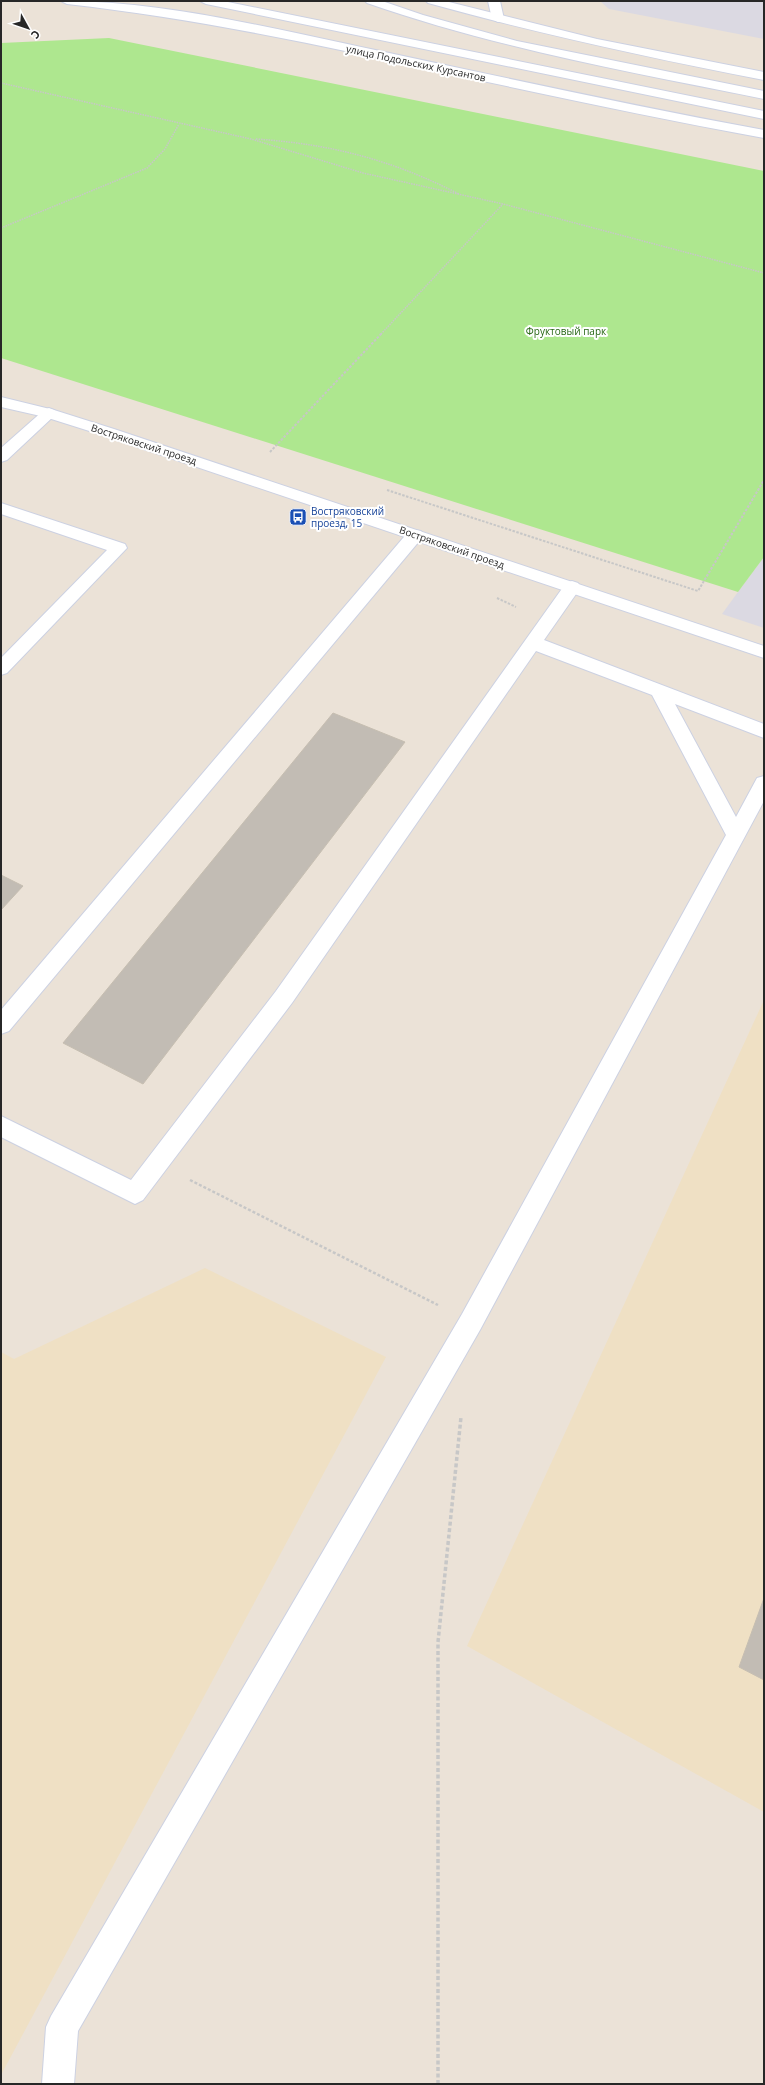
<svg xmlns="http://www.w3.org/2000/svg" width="765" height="2085" font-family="'Open Sans',sans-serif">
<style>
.industrial{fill:#dbd9e2}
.education{fill:#efe0c4}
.green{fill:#aee78f}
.building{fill:#c2bcb4;stroke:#c6beb1}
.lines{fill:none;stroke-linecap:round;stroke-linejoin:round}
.service-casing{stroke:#ccd1e2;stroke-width:2}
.minor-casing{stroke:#ccd1e2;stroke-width:2}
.tertiary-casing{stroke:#ccd1e2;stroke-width:2}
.secondary-casing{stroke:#ccd1e2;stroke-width:2}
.path-far3{stroke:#c7c7c7;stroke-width:1.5;stroke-dasharray:1.5 1;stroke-linecap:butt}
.path-far2{stroke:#c7c7c7;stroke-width:2;stroke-dasharray:2.5 1.5;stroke-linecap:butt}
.path-far1{stroke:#c7c7c7;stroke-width:2.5;stroke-dasharray:3 2;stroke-linecap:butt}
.path{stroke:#c7c7c7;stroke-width:3.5;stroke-dasharray:4 2.5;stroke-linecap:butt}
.service{fill:#fff;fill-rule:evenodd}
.minor{fill:#fff;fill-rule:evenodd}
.tertiary{fill:#fff;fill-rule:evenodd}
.secondary{fill:#fff;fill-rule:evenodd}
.labels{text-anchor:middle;stroke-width:4;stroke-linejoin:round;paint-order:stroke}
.far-street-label{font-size:10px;fill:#272727;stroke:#fff}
.far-park-label{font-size:10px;fill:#276714;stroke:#fff}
.far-transit-label{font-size:10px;fill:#164399;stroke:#fff;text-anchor:start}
</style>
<rect width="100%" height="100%" fill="#ebe2d7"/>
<path class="industrial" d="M600,1H764V39L609,9Z
M764,557V628L722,614L738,592Z"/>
<path class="education" d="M764,1000V1812L467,1646Z
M205,1268L386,1357L1,2075V1352L14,1359Z"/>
<path class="green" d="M109,38L764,171V557L738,592L1,358V43Z"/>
<path class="building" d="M333,713L405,742L143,1084L63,1043Z
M1,875L23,886L1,910Z
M764,1598V1680L739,1667Z"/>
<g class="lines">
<defs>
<path id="service" d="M49,408L54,410L57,413L54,416L7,460L1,462V448L44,410Z
M1,503L125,544L127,548L7,673L1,675V658L107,550L1,514Z
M415,530L421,531L423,535L421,539L9,1031L1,1034V1010L409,531Z
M572,581L578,583L581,587L544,640L764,724V738L675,704L736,817L757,778L764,776V801L480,1330L78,2031L74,2084H42L46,2027L51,2016L462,1314L726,835L652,695L536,651L292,1003L143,1200L135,1204L1,1137V1116L131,1180L276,991L566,583Z"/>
<path id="minor" d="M488,1H500L504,19L502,21L498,22L492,19Z"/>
<path id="tertiary" d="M1,397L54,410L114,429L764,646V658L102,435L45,417L1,407Z"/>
<path id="secondary" d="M61,1C159,1 257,25 352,45C489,74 626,105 764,130V138C662,119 561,98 460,76C330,47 200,19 67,4Z
M200,1H223L764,111V119L206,4Z
M365,1H382L423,15L517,41L764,91V99C630,72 496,48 367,3Z
M426,1H445L597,39L764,72V80C651,58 539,34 428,3Z"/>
</defs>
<use href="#service" class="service-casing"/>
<use href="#minor" class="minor-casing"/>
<use href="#tertiary" class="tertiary-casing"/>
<use href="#secondary" class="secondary-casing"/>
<path class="path-far3" d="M1,83L251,139L363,173L503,204L764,273
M256,139C331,144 392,160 459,194
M1,228L147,168L165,149L179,124
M381,334L503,204"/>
<path class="path-far2" d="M270,452L382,333
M387,490L698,591L764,480
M497,598L516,607"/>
<path class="path-far1" d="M190,1180L438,1305"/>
<path class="path" d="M438,2084V1642L461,1417"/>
<use href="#service" class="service"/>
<use href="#minor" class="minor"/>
<use href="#tertiary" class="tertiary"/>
<use href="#secondary" class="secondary"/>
</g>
<defs>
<symbol id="bus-square" viewBox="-11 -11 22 22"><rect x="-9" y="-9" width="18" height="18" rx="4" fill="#1a4fb4" stroke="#fff"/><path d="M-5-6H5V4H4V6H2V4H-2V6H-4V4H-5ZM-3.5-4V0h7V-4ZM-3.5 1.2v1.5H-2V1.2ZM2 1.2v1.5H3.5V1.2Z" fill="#fff"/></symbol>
</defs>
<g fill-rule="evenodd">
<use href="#bus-square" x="288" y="507" width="20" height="20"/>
</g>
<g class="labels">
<g class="far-street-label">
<text transform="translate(416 63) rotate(12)" y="4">улица Подольских Курсантов</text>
<text transform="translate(144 444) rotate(18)" y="4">Востряковский проезд</text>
<text transform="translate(452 547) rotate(19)" y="4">Востряковский проезд</text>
</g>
<g class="far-park-label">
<text x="566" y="335">Фруктовый парк</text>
</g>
<g class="far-transit-label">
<text x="311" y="515">Востряковский<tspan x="311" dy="12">проезд, 15</tspan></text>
</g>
</g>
<rect width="765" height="2085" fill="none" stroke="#272727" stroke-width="4"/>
<g transform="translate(28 28) rotate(130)" stroke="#ffffff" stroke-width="3" paint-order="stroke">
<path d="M0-3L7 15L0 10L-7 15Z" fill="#272727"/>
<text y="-6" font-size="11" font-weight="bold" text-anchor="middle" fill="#272727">С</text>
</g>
</svg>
